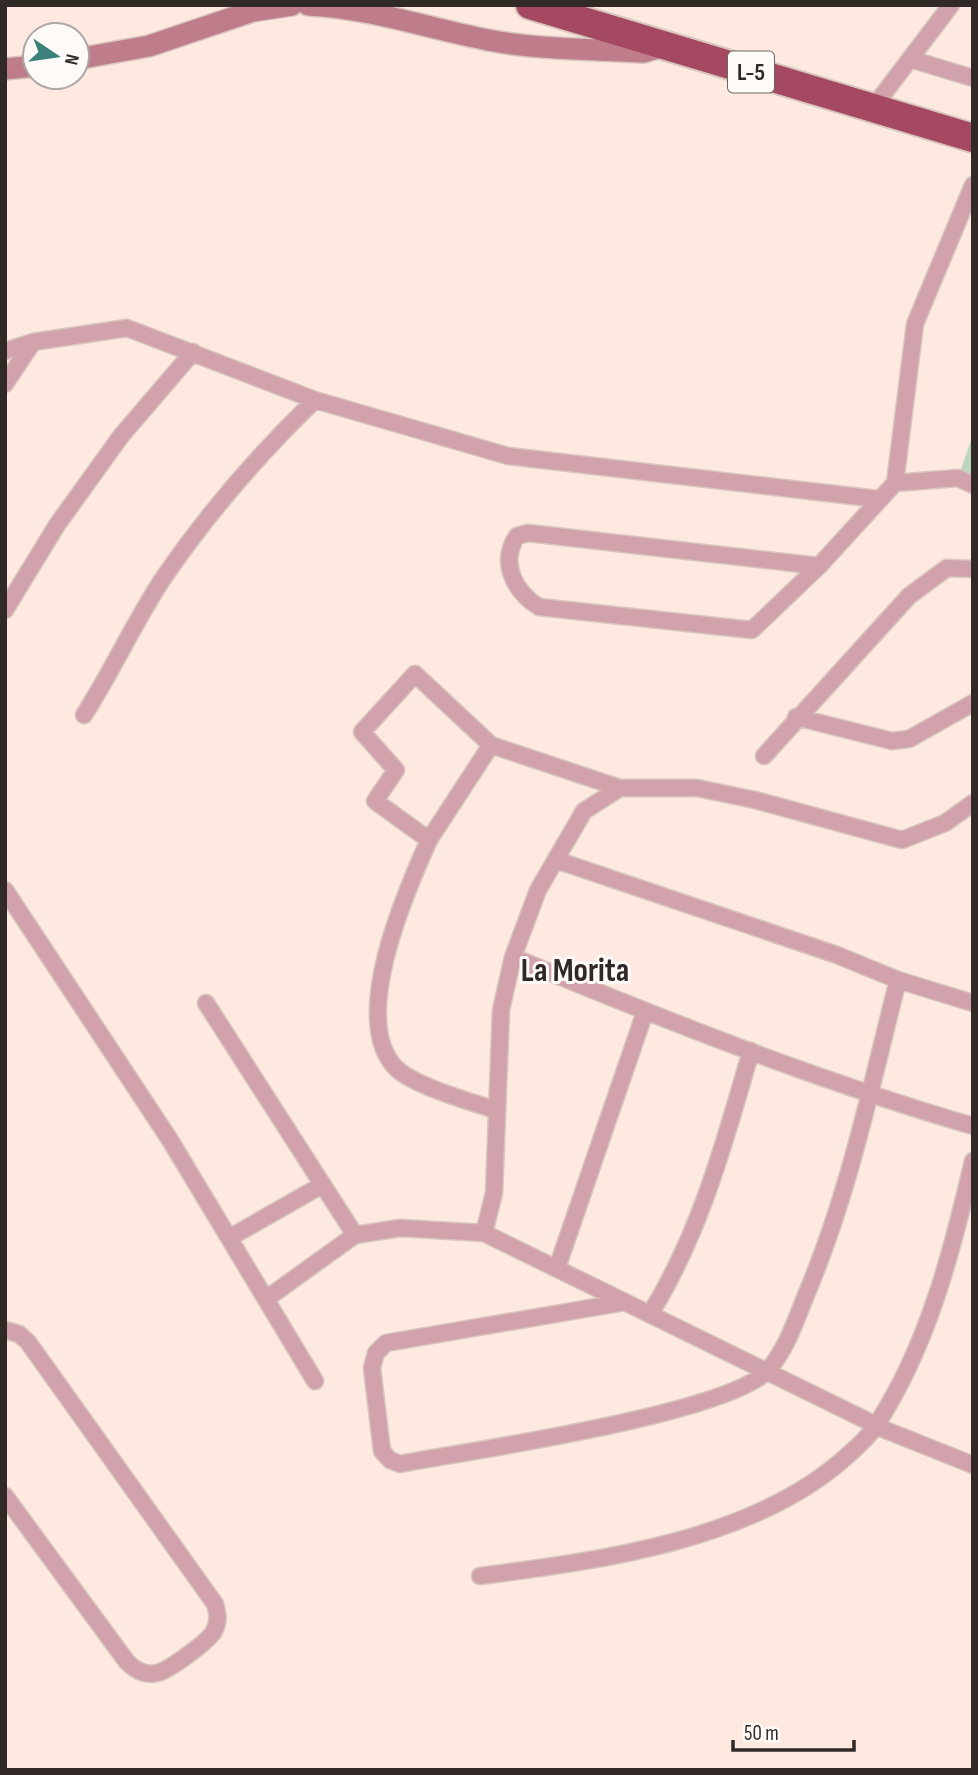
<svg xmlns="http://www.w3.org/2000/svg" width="978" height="1775" font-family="'Sofia Sans Condensed',sans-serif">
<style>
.green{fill:#bbd5bf}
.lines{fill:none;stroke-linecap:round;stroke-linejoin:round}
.street-casing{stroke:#d8c6be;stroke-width:19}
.secondary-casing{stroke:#d8c6be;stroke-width:24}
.highway-casing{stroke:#d8c6be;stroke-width:32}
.street{stroke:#d1a2ac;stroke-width:16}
.secondary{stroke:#bf7d8c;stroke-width:21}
.highway{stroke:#a54862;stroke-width:28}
.labels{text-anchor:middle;stroke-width:6;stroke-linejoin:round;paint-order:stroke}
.shield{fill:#fefaf8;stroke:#6e6864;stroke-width:2}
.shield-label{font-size:24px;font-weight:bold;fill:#302925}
.district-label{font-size:33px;font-weight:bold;fill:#302925;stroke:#fefaf8}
</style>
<rect width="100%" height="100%" fill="#fde9e0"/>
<path class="green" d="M971,440H973V485L958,478Z"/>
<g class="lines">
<defs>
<path id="street" d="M910,59L973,78
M872,109L951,5
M973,185L915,324L895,483L958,478L973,485
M5,351L33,342L127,328L315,400L508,456L878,499
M5,384L33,342
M819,566L528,533L517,536C499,563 515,592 539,607L752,630L819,566L895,483
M5,610L57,525L121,436L193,352
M84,715C112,671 134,623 162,580C207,514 258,455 315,400
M796,717L892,741L909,739L973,703
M764,756L909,596L947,568L973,569
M429,840L491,745
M556,860L837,955L898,980L973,1003
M5,890L170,1140L315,1381
M513,957C664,1020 816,1080 973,1126
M206,1003L355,1235
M496,1110C471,1102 415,1086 397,1069C348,1022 406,891 429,840L375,801L396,770L362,732L415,674L491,745L620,788H697L755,800L902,840L945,823L973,803
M484,1233L494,1193L501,1010L513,957L538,890L584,811L620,788
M229,1238L322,1185
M557,1268L645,1012
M266,1299L355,1235L400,1228L484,1233L888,1431L973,1465
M625,1302L386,1343L376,1353L372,1368L382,1451L390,1460L400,1464C468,1451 729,1414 768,1370C786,1350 796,1320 806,1295C849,1194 871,1086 898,980
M650,1314C700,1234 725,1141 751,1051
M5,1330L19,1334L28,1342L215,1604C218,1614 219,1622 214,1631C209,1641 168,1671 157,1673C145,1676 135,1670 127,1662L5,1496
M480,1576C599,1561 756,1540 848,1455C858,1446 870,1436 877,1424C928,1345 952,1252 973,1161"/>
<path id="secondary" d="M308,5C370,8 427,28 488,40C539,50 593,49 644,52L661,47
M77,59L149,46L253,11L292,5
M5,69L35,66"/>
<path id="highway" d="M530,5L973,138"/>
</defs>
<use href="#street" class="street-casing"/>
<use href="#secondary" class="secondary-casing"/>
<use href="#highway" class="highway-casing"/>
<use href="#street" class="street"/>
<use href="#secondary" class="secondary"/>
<use href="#highway" class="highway"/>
</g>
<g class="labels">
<rect class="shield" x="728" y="51.5" width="46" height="41" rx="5"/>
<g class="shield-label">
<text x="751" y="80">L-5</text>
</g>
<g class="district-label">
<text x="575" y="981">La Morita</text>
</g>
</g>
<rect width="978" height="1775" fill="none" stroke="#302925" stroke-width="14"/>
<g transform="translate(56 56) rotate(103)"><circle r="33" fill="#fefaf8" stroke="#aca6a4" stroke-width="2"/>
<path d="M0-5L12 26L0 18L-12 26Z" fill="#3b8179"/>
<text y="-10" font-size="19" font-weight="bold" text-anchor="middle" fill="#302925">N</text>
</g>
<path d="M733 1740v10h121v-10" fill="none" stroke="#302925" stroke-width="3.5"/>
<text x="744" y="1740" font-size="21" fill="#302925" stroke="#fefaf8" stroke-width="5" paint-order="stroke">50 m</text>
</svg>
